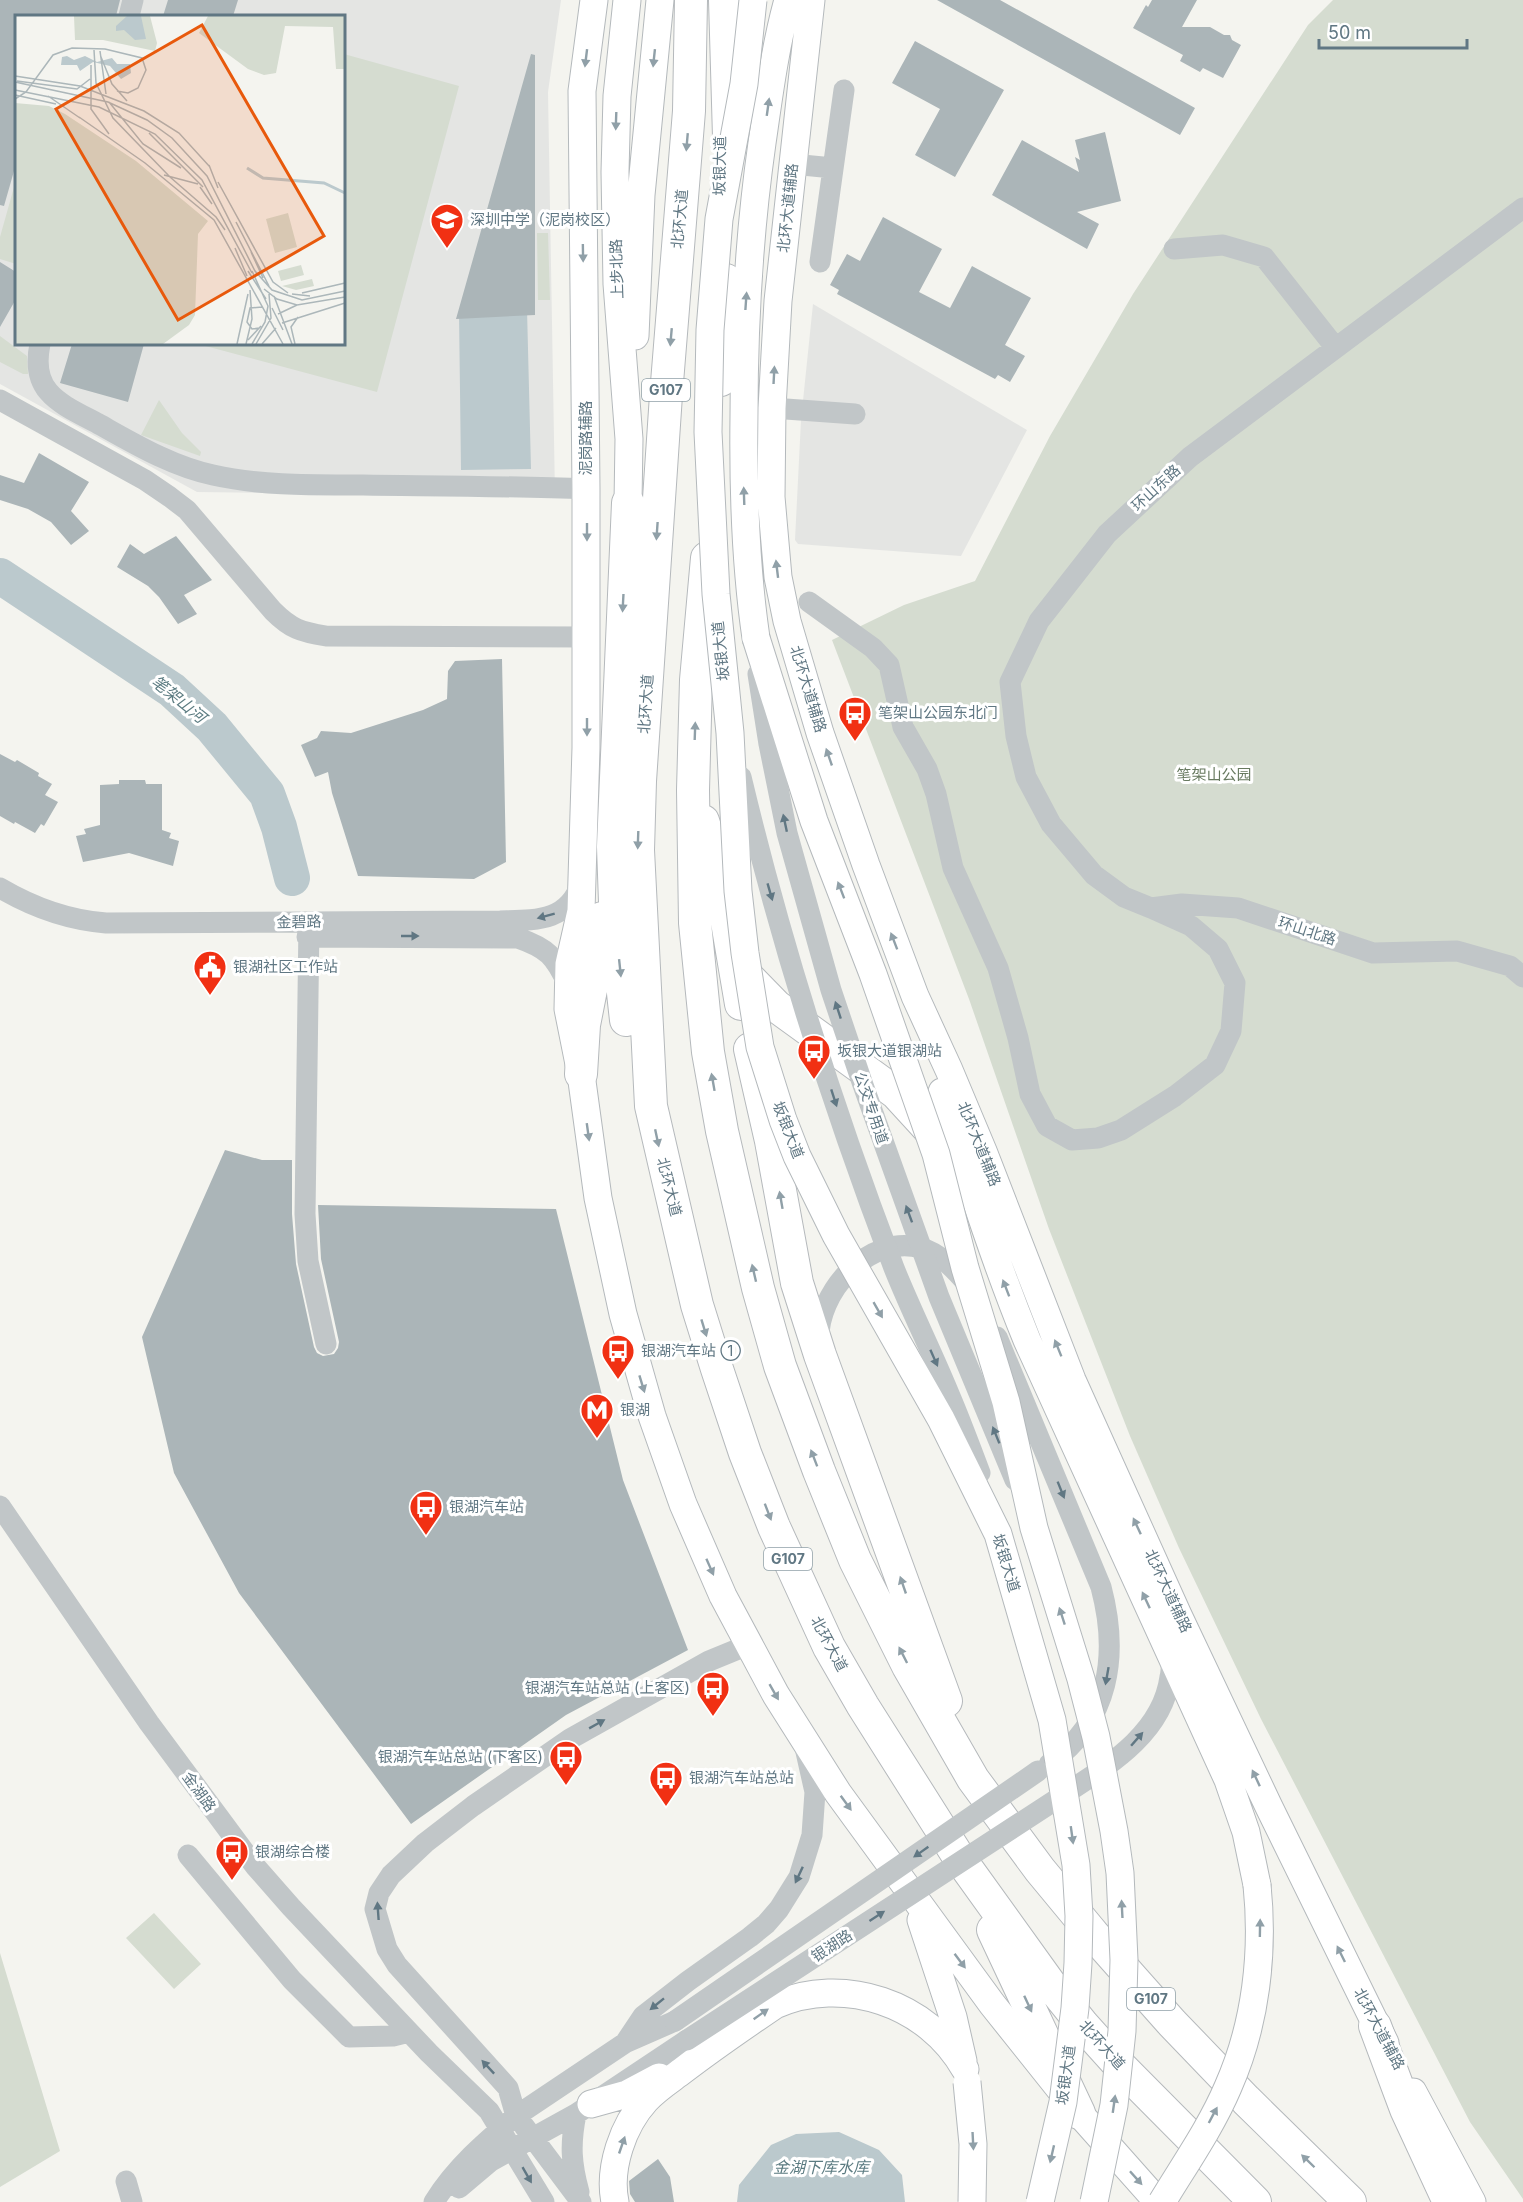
<svg xmlns="http://www.w3.org/2000/svg" width="1523" height="2202" font-family="Inter,'Noto Sans SC',sans-serif">
<style>
.built{fill:#e4e5e3;fill-rule:evenodd}
.green{fill:#d5dcd0}
.water{fill:#bbc9cd}
.lines{fill:none;stroke-linecap:round;stroke-linejoin:round}
.river{stroke:#bbc9cd;stroke-width:36}
.building{fill:#abb5b8}
.major-casing{stroke:#b4b9bc;stroke-width:29}
.highway-casing{stroke:#b5b9bc;stroke-width:34}
.minor{stroke:#c1c6c8;stroke-width:21}
.major{stroke:#fff;stroke-width:27}
.highway{stroke:#fff;stroke-width:32}
.major-bridge-casing{stroke:#b4b9bc;stroke-width:29;stroke-linecap:butt}
.minor-bridge{stroke:#c1c6c8;stroke-width:21}
.major-bridge{stroke:#fff;stroke-width:27}
.oneway{fill:#90a0a8}
.oneway2{fill:#607783}
.labels{text-anchor:middle;stroke-width:6;stroke-linejoin:round;paint-order:stroke}
.shield{fill:#fff;stroke:#90a0a8;stroke-width:1.5}
.shield-label{font-size:14px;font-weight:bold;fill:#607783}
.street-label{font-size:15px;fill:#607783;stroke:#fff}
.poi-label{font-size:15px;fill:#607783;stroke:#fff;text-anchor:start}
.park-label{font-size:15px;fill:#687a60;stroke:#fff}
.water-label{font-size:16px;font-style:italic;fill:#5b7b81;stroke:#fff}
.inset-river{fill:none;stroke:#bbc9cd;stroke-width:3}
.inset-road{fill:none;stroke:#acb7ba;stroke-width:1.5}
.view{fill:#e8590c;fill-opacity:0.15;stroke:#e8590c;stroke-width:3}
.inset-edge{fill:none;stroke:#607783;stroke-width:3}
</style>
<rect width="100%" height="100%" fill="#f4f4ef"/>
<path class="built" d="M0,0H561L548,92L555,496L197,492L0,384ZM16,16H344V344H16Z
M813,304L1027,430L961,556L798,544L795,540L801,420Z"/>
<path class="green" d="M1333,0H1523V2199L1470,2122L1261,1719L1179,1548L1130,1436L1049,1229L969,999L832,640L904,605L975,581L1050,436L1133,294L1308,25Z
M344,54L459,86L377,392L198,344H344Z
M16,180V264L0,259V237Z
M537,233H548L550,300H538Z
M0,336L27,356L28,374H23L0,362Z
M159,400L182,433L201,452L200,456L141,435Z
M154,1913L201,1964L174,1989L126,1938Z
M0,1953L60,2151L0,2187Z"/>
<path class="water" d="M527,309L531,469L461,470L459,312Z
M839,2132L879,2150L902,2175L905,2202H737L739,2185L771,2145L796,2134Z"/>
<g class="lines">
<path class="river" d="M0,576L172,690L212,727L267,794L279,827L292,878"/>
</g>
<path class="building" d="M0,0H120L116,16H16V164L4,206L0,205Z
M168,0H238L233,16H163Z
M937,0H1000L1195,108L1180,135Z
M1152,0H1197L1182,27H1210L1224,35H1230L1232,40L1241,45L1223,78L1203,68L1200,72L1180,61L1183,55L1133,28L1146,5L1148,7Z
M915,41L1004,90L955,177L915,155L940,109L892,83Z
M531,54L535,55V315L456,319Z
M1105,132L1121,201L1077,212L1099,224L1087,249L992,195L1022,140L1079,172L1075,157L1080,160L1075,140Z
M883,217L942,249L919,292L950,308L972,266L1031,298L1005,345L1025,356L1010,382L998,375L995,379L837,294L839,290L830,285L847,254L860,261Z
M0,262L16,272V299L0,327Z
M72,344H144L128,402L60,383Z
M39,453L89,482L71,511L89,531L71,545L51,522L28,509L0,500V475L24,483Z
M176,536L212,580L184,595L197,614L178,624L159,597L148,586L117,567L130,544L144,554Z
M502,659L506,862L474,879L358,876L332,793L328,772L315,777L301,745L317,738L321,731L351,733L423,710L447,699L448,671L455,661Z
M0,754L15,762L17,760L39,773L38,776L52,784L45,795L58,802L44,826L41,824L35,833L15,822L14,824L0,816Z
M119,780H145L146,784H162V830L171,833L169,838L179,841L173,866L129,853L83,862L76,836L86,834L84,829L100,825V785L119,784Z
M225,1150L262,1160H292V1214L296,1264L314,1347L317,1353L323,1356L334,1354L338,1348L339,1342L321,1259L318,1205L556,1209L623,1480L688,1650L566,1715L411,1824L239,1593L174,1473L142,1337Z
M658,2159L670,2177L674,2202H635L630,2194L629,2181Z"/>
<g class="lines">
<defs>
<path id="major" d="M594,0L582,91L586,489V748L581,911L569,964L568,1009L581,1074L598,1198L623,1314L652,1416L683,1504L723,1596L776,1695L838,1793L992,2004L1079,2113L1158,2202
M627,0L617,96L615,172L617,284L629,439L628,503
M811,0L778,301L772,408L771,497L778,577L787,621L820,733L866,865L915,996L949,1070L983,1151L1072,1380L1178,1615L1269,1807L1385,2043
M635,336L641,195L660,0
M756,638C745,563 743,491 744,416C744,324 749,234 762,143C769,95 775,47 788,0
M942,1092C967,1176 994,1259 1027,1340L1228,1780L1246,1832L1257,1885
M921,1920L953,2017L963,2061
M1413,2092L1472,2202
M591,2104L627,2094L659,2077
M615,2202C608,2168 623,2125 646,2100C656,2089 670,2080 682,2071C712,2048 744,2026 775,2005C843,1975 928,2003 965,2069"/>
<path id="highway" d="M691,0L689,111L666,395L640,781L638,850L651,1106L697,1305L717,1369L745,1453L774,1527L829,1647L863,1706L958,1856L1050,1984L1083,2025L1120,2066L1255,2202
M725,0L729,137
M721,380L726,280
M707,558L696,680L693,790L695,923L708,1052L722,1131L758,1288L780,1366L819,1471L855,1560L908,1666L973,1779L1040,1870L1093,1934L1172,2023L1246,2100L1350,2202
M703,821L717,863L741,1004
M735,964L776,1006L896,1093L929,1129L974,1195
M626,1020L616,930L613,847L628,503
M750,1049L771,1141L797,1283L820,1355L946,1701
M581,1074L584,1025L598,954L602,918
M993,1930L1079,2113
M1375,2026L1406,2109L1449,2202"/>
</defs>
<use href="#major" class="major-casing"/>
<use href="#highway" class="highway-casing"/>
<path class="minor" d="M129,16L133,0
M792,164L833,168
M1523,208L1190,457L1107,534L1039,621L1010,682L1016,736L1026,777L1051,824L1094,875L1124,897L1151,908L1182,904L1238,908L1373,953L1457,951L1510,966L1523,977
M1174,249L1223,245L1264,257L1335,347
M820,262L844,90
M40,344C30,392 59,403 97,423C133,443 171,466 213,475C262,486 313,485 363,485C437,486 512,486 586,489
M0,400L145,480L170,497L187,510L273,611C291,629 301,632 326,636L587,637
M772,408L855,414
M809,602L873,648L889,665L903,727L927,769L936,794L953,868L998,968L1018,1038L1030,1094L1047,1126L1072,1140L1098,1138L1121,1130L1175,1096L1215,1065L1231,1031L1235,983L1218,949L1191,926L1151,908
M0,888C34,908 67,920 106,923L500,921C535,920 568,922 581,883
M309,923L305,1214L308,1261L326,1344
M307,937L518,938C547,948 555,956 568,985
M997,1337L1101,1587C1119,1655 1110,1721 1049,1764
M819,1342C816,1293 869,1233 921,1248C941,1253 958,1273 971,1288
M0,1506L149,1723L255,1866L291,1907L429,2053L489,2111L544,2202
M1057,1799C1102,1769 1162,1737 1170,1677C1172,1670 1171,1662 1171,1654
M188,1855L292,1980L349,2037L393,2036L409,2032
M625,2043L675,2021
M576,2114C570,2144 571,2163 579,2192
M516,2116L508,2088L397,1965L387,1949L375,1909L379,1893L391,1875L425,1843L473,1806L570,1739L709,1661L748,1645
M524,2126L581,2202
M126,2181L132,2202
M459,2188L491,2161L576,2114L687,2040
M434,2202C455,2168 485,2142 516,2116L625,2043L643,2016L688,1981L750,1937L766,1924L779,1909L799,1877L812,1835L815,1792L806,1752"/>
<use href="#major" class="major"/>
<use href="#highway" class="highway"/>
<defs>
<path id="major-bridge" d="M753,0L744,84L719,219L710,330L708,432L716,594L730,733L738,891L745,953L760,1047L783,1120L797,1156L836,1235L941,1419L998,1534L1052,1720L1076,1865L1079,1916L1078,1963L1075,2008L1063,2102L1040,2202
M756,638L814,821L873,974L936,1154L965,1268L1006,1402L1034,1528L1081,1679L1096,1737L1114,1831L1120,1873L1124,1960L1122,2031L1114,2105L1094,2202
M967,2082L973,2144L972,2202
M1162,2202C1185,2164 1211,2127 1228,2087C1256,2024 1264,1952 1257,1885"/>
</defs>
<use href="#major-bridge" class="major-bridge-casing"/>
<path class="minor-bridge" d="M758,674L769,744L787,833L831,990L863,1085L939,1297L1015,1480
M741,777C781,944 833,1108 894,1268C912,1313 934,1356 952,1401C962,1425 971,1449 980,1473
M675,2021L1038,1771
M687,2040L1057,1799"/>
<use href="#major-bridge" class="major-bridge"/>
</g>
<defs><path id="oneway-solid" d="M-6-.8H1V-3.2L6.5 0L1 3.2V.8H-6Z" transform="scale(1.5)"/></defs>
<g class="oneway">
<use href="#oneway-solid" transform="translate(586 58) rotate(97)"/>
<use href="#oneway-solid" transform="translate(654 58) rotate(96)"/>
<use href="#oneway-solid" transform="translate(768 107) rotate(-82)"/>
<use href="#oneway-solid" transform="translate(616 121) rotate(92)"/>
<use href="#oneway-solid" transform="translate(687 142) rotate(95)"/>
<use href="#oneway-solid" transform="translate(583 253) rotate(89)"/>
<use href="#oneway-solid" transform="translate(746 301) rotate(-86)"/>
<use href="#oneway-solid" transform="translate(671 337) rotate(95)"/>
<use href="#oneway-solid" transform="translate(774 375) rotate(-87)"/>
<use href="#oneway-solid" transform="translate(744 496) rotate(-92)"/>
<use href="#oneway-solid" transform="translate(657 531) rotate(94)"/>
<use href="#oneway-solid" transform="translate(587 532) rotate(90)"/>
<use href="#oneway-solid" transform="translate(777 569) rotate(-97)"/>
<use href="#oneway-solid" transform="translate(623 603) rotate(93)"/>
<use href="#oneway-solid" transform="translate(587 727) rotate(90)"/>
<use href="#oneway-solid" transform="translate(695 731) rotate(-88)"/>
<use href="#oneway-solid" transform="translate(829 757) rotate(-109)"/>
<use href="#oneway-solid" transform="translate(638 840) rotate(92)"/>
<use href="#oneway-solid" transform="translate(841 890) rotate(-111)"/>
<use href="#oneway-solid" transform="translate(894 941) rotate(-111)"/>
<use href="#oneway-solid" transform="translate(620 968) rotate(84)"/>
<use href="#oneway-solid" transform="translate(713 1082) rotate(-100)"/>
<use href="#oneway-solid" transform="translate(588 1132) rotate(82)"/>
<use href="#oneway-solid" transform="translate(657 1138) rotate(78)"/>
<use href="#oneway-solid" transform="translate(781 1200) rotate(-100)"/>
<use href="#oneway-solid" transform="translate(754 1273) rotate(-103)"/>
<use href="#oneway-solid" transform="translate(1006 1288) rotate(-111)"/>
<use href="#oneway-solid" transform="translate(878 1310) rotate(60)"/>
<use href="#oneway-solid" transform="translate(704 1328) rotate(73)"/>
<use href="#oneway-solid" transform="translate(1058 1348) rotate(-112)"/>
<use href="#oneway-solid" transform="translate(642 1384) rotate(73)"/>
<use href="#oneway-solid" transform="translate(814 1458) rotate(-111)"/>
<use href="#oneway-solid" transform="translate(768 1512) rotate(69)"/>
<use href="#oneway-solid" transform="translate(1137 1526) rotate(-115)"/>
<use href="#oneway-solid" transform="translate(710 1567) rotate(66)"/>
<use href="#oneway-solid" transform="translate(903 1585) rotate(-109)"/>
<use href="#oneway-solid" transform="translate(1146 1600) rotate(-115)"/>
<use href="#oneway-solid" transform="translate(1062 1616) rotate(-108)"/>
<use href="#oneway-solid" transform="translate(903 1655) rotate(-117)"/>
<use href="#oneway-solid" transform="translate(774 1692) rotate(60)"/>
<use href="#oneway-solid" transform="translate(1256 1778) rotate(-115)"/>
<use href="#oneway-solid" transform="translate(846 1803) rotate(54)"/>
<use href="#oneway-solid" transform="translate(1072 1835) rotate(82)"/>
<use href="#oneway-solid" transform="translate(1122 1909) rotate(-93)"/>
<use href="#oneway-solid" transform="translate(1260 1928) rotate(-89)"/>
<use href="#oneway-solid" transform="translate(1341 1954) rotate(-116)"/>
<use href="#oneway-solid" transform="translate(960 1961) rotate(53)"/>
<use href="#oneway-solid" transform="translate(1028 2004) rotate(65)"/>
<use href="#oneway-solid" transform="translate(761 2014) rotate(-35)"/>
<use href="#oneway-solid" transform="translate(1114 2104) rotate(-82)"/>
<use href="#oneway-solid" transform="translate(1213 2115) rotate(-62)"/>
<use href="#oneway-solid" transform="translate(973 2141) rotate(87)"/>
<use href="#oneway-solid" transform="translate(622 2145) rotate(-71)"/>
<use href="#oneway-solid" transform="translate(1052 2154) rotate(103)"/>
<use href="#oneway-solid" transform="translate(1308 2161) rotate(-136)"/>
<use href="#oneway-solid" transform="translate(1136 2178) rotate(48)"/>
</g>
<g class="oneway2">
<use href="#oneway-solid" transform="translate(785 823) rotate(-102)"/>
<use href="#oneway-solid" transform="translate(770 892) rotate(74)"/>
<use href="#oneway-solid" transform="translate(546 916) rotate(165)"/>
<use href="#oneway-solid" transform="translate(410 936)"/>
<use href="#oneway-solid" transform="translate(838 1010) rotate(-108)"/>
<use href="#oneway-solid" transform="translate(834 1098) rotate(72)"/>
<use href="#oneway-solid" transform="translate(909 1214) rotate(-110)"/>
<use href="#oneway-solid" transform="translate(934 1358) rotate(66)"/>
<use href="#oneway-solid" transform="translate(996 1435) rotate(-112)"/>
<use href="#oneway-solid" transform="translate(1061 1490) rotate(68)"/>
<use href="#oneway-solid" transform="translate(1107 1676) rotate(100)"/>
<use href="#oneway-solid" transform="translate(597 1724) rotate(-29)"/>
<use href="#oneway-solid" transform="translate(1137 1739) rotate(-49)"/>
<use href="#oneway-solid" transform="translate(921 1852) rotate(145)"/>
<use href="#oneway-solid" transform="translate(799 1875) rotate(115)"/>
<use href="#oneway-solid" transform="translate(378 1911) rotate(-94)"/>
<use href="#oneway-solid" transform="translate(877 1916) rotate(-33)"/>
<use href="#oneway-solid" transform="translate(657 2004) rotate(141)"/>
<use href="#oneway-solid" transform="translate(488 2067) rotate(-133)"/>
<use href="#oneway-solid" transform="translate(527 2175) rotate(60)"/>
</g>
<defs>
<symbol id="school-pin" viewBox="-11 -11 22 30"><path d="M0 17L-7.5 6A9.5 9.5 0 1 1 7.5 6Z" fill="#f13013" stroke="#fff"/><path d="M0-5L7-2L0 1L-7-2ZM-4 1L0 2.5L4 1V4Q0 6-4 4Z" fill="#fff"/></symbol>
<symbol id="bus-pin" viewBox="-11 -11 22 30"><path d="M0 17L-7.5 6A9.5 9.5 0 1 1 7.5 6Z" fill="#f13013" stroke="#fff"/><path d="M-5-6H5V4H4V6H2V4H-2V6H-4V4H-5ZM-3.5-4V0h7V-4ZM-3.5 1.2v1.5H-2V1.2ZM2 1.2v1.5H3.5V1.2Z" fill="#fff"/></symbol>
<symbol id="civic-pin" viewBox="-11 -11 22 30"><path d="M0 17L-7.5 6A9.5 9.5 0 1 1 7.5 6Z" fill="#f13013" stroke="#fff"/><path d="M-.6-6.5H3V-4.5H.6V-3L4-1V1h2V6H-6V1h2V-1L-.6-3ZM-1.2 2.5V6h2.4V2.5Z" fill="#fff"/></symbol>
<symbol id="metro-pin" viewBox="-11 -11 22 30"><path d="M0 17L-7.5 6A9.5 9.5 0 1 1 7.5 6Z" fill="#f13013" stroke="#fff"/><path d="M-5.5 5V-5H-3L0 0L3-5H5.5V5H3V-.5L0 4L-3-.5V5Z" fill="#fff"/></symbol>
</defs>
<g fill-rule="evenodd">
<use href="#school-pin" x="428" y="201" width="38" height="52"/>
<use href="#bus-pin" x="836" y="694" width="38" height="52"/>
<use href="#civic-pin" x="191" y="948" width="38" height="52"/>
<use href="#bus-pin" x="795" y="1032" width="38" height="52"/>
<use href="#bus-pin" x="599" y="1332" width="38" height="52"/>
<use href="#metro-pin" x="578" y="1391" width="38" height="52"/>
<use href="#bus-pin" x="407" y="1488" width="38" height="52"/>
<use href="#bus-pin" x="694" y="1669" width="38" height="52"/>
<use href="#bus-pin" x="547" y="1738" width="38" height="52"/>
<use href="#bus-pin" x="647" y="1759" width="38" height="52"/>
<use href="#bus-pin" x="213" y="1833" width="38" height="52"/>
</g>
<g class="labels">
<g class="shield">
<rect x="642" y="379" width="48" height="22" rx="4.5"/>
<rect x="764" y="1548" width="48" height="22" rx="4.5"/>
<rect x="1127" y="1988" width="48" height="22" rx="4.5"/>
</g>
<g class="shield-label">
<text x="666" y="395">G107</text>
<text x="788" y="1564">G107</text>
<text x="1151" y="2004">G107</text>
</g>
<g class="street-label">
<text transform="translate(720 166) rotate(-89)" y="5">坂银大道</text>
<text transform="translate(788 208) rotate(-84)" y="5">北环大道辅路</text>
<text transform="translate(680 219) rotate(-85)" y="5">北环大道</text>
<text transform="translate(617 269) rotate(-92)" y="5">上步北路</text>
<text transform="translate(586 438) rotate(-90)" y="5">泥岗路辅路</text>
<text transform="translate(1156 488) rotate(-43)" y="5">环山东路</text>
<text transform="translate(721 651) rotate(-96)" y="5">坂银大道</text>
<text transform="translate(808 689) rotate(73)" y="5">北环大道辅路</text>
<text transform="translate(646 704) rotate(-86)" y="5">北环大道</text>
<text transform="translate(299 922) rotate(-1)" y="5">金碧路</text>
<text transform="translate(1307 931) rotate(18)" y="5">环山北路</text>
<text transform="translate(871 1108) rotate(71)" y="5">公交专用道</text>
<text transform="translate(788 1130) rotate(69)" y="5">坂银大道</text>
<text transform="translate(979 1144) rotate(68)" y="5">北环大道辅路</text>
<text transform="translate(669 1187) rotate(76)" y="5">北环大道</text>
<text transform="translate(1006 1563) rotate(73)" y="5">坂银大道</text>
<text transform="translate(1168 1591) rotate(65)" y="5">北环大道辅路</text>
<text transform="translate(829 1644) rotate(62)" y="5">北环大道</text>
<text transform="translate(199 1792) rotate(54)" y="5">金湖路</text>
<text transform="translate(832 1946) rotate(-33)" y="5">银湖路</text>
<text transform="translate(1379 2029) rotate(62)" y="5">北环大道辅路</text>
<text transform="translate(1102 2045) rotate(48)" y="5">北环大道</text>
<text transform="translate(1066 2075) rotate(-82)" y="5">坂银大道</text>
</g>
<g class="poi-label">
<text x="470" y="225">深圳中学（泥岗校区）</text>
<text x="878" y="718">笔架山公园东北门</text>
<text x="233" y="972">银湖社区工作站</text>
<text x="837" y="1056">坂银大道银湖站</text>
<text x="641" y="1356">银湖汽车站 ①</text>
<text x="620" y="1415">银湖</text>
<text x="449" y="1512">银湖汽车站</text>
<text x="690" y="1693" text-anchor="end">银湖汽车站总站 (上客区)</text>
<text x="543" y="1762" text-anchor="end">银湖汽车站总站 (下客区)</text>
<text x="689" y="1783">银湖汽车站总站</text>
<text x="255" y="1857">银湖综合楼</text>
</g>
<g class="park-label">
<text x="1214" y="780">笔架山公园</text>
</g>
<g class="water-label">
<text transform="translate(179 699) rotate(39)" y="6">笔架山河</text>
<text x="821" y="2173">金湖下库水库</text>
</g>
</g>
<g transform="translate(15 15)">
<rect width="330" height="330" fill="#f4f4ef"/>
<path d="M59,1H135L142,28L140,36L88,25H60ZM193,1H330V54H321L318,12L270,11L261,58L249,60L233,54L184,18ZM0,88L34,91L50,99L121,146L193,206L183,219L180,300L174,310L148,329H0ZM273,198L282,232L260,238L251,204ZM286,250L289,260L266,266L263,256ZM297,264L299,271L281,275L267,271Z" fill="#d5dcd0"/>
<path d="M112,1H126L131,24L120,25L109,15L101,16V11ZM52,41L59,45L70,41L82,47L97,43L102,49H115L116,58L106,64L95,51L78,47L65,56L62,50H46L47,42Z" fill="#bbc9cd"/>
<path class="inset-river" d="M232,153L248,163L309,168L330,178"/>
<path class="inset-road" d="M79,35L81,68L98,103L155,162L201,202L210,215M85,36L91,79M86,42L97,69L112,86M76,50V94L94,119M0,61L65,71L129,96L164,118L195,152M2,66L62,74L75,64M0,67L93,87L132,105L157,123L192,161L240,256L257,275L287,285L330,276M0,75L84,92L140,119L187,165L237,258M0,80L41,89M33,81L65,103M0,84L11,77L38,40L57,33L90,34L127,43L131,55L123,73L113,78L102,76M94,87L128,129L166,153M64,102L130,148L199,205L268,329M134,118L188,172M194,150L203,173M149,160L183,169M203,167L258,267L273,278M185,172L197,189M221,207L254,271M220,233L232,261M236,237L248,263M233,256L251,284M237,256L253,291L250,307L237,329M249,274L262,284L282,290L330,282M287,278L330,268M277,279L295,281M259,281L277,329M257,293L268,315M263,299L282,290M267,308L330,288M244,313L237,314L232,307L235,293L247,292M233,325L246,311M222,329L233,279M231,329L237,304L235,275M241,329L256,303L254,279M247,329L261,313M280,329L276,312L283,302"/>
<path class="view" d="M187,10L309,221L163,305L41,94Z"/>
<rect width="330" height="330" class="inset-edge"/>
</g>
<path d="M1319 39v9h148v-9" fill="none" stroke="#607783" stroke-width="3"/>
<text x="1328" y="39" font-size="18" fill="#607783" stroke="#ffffff" stroke-width="4.5" paint-order="stroke">50 m</text>
</svg>
